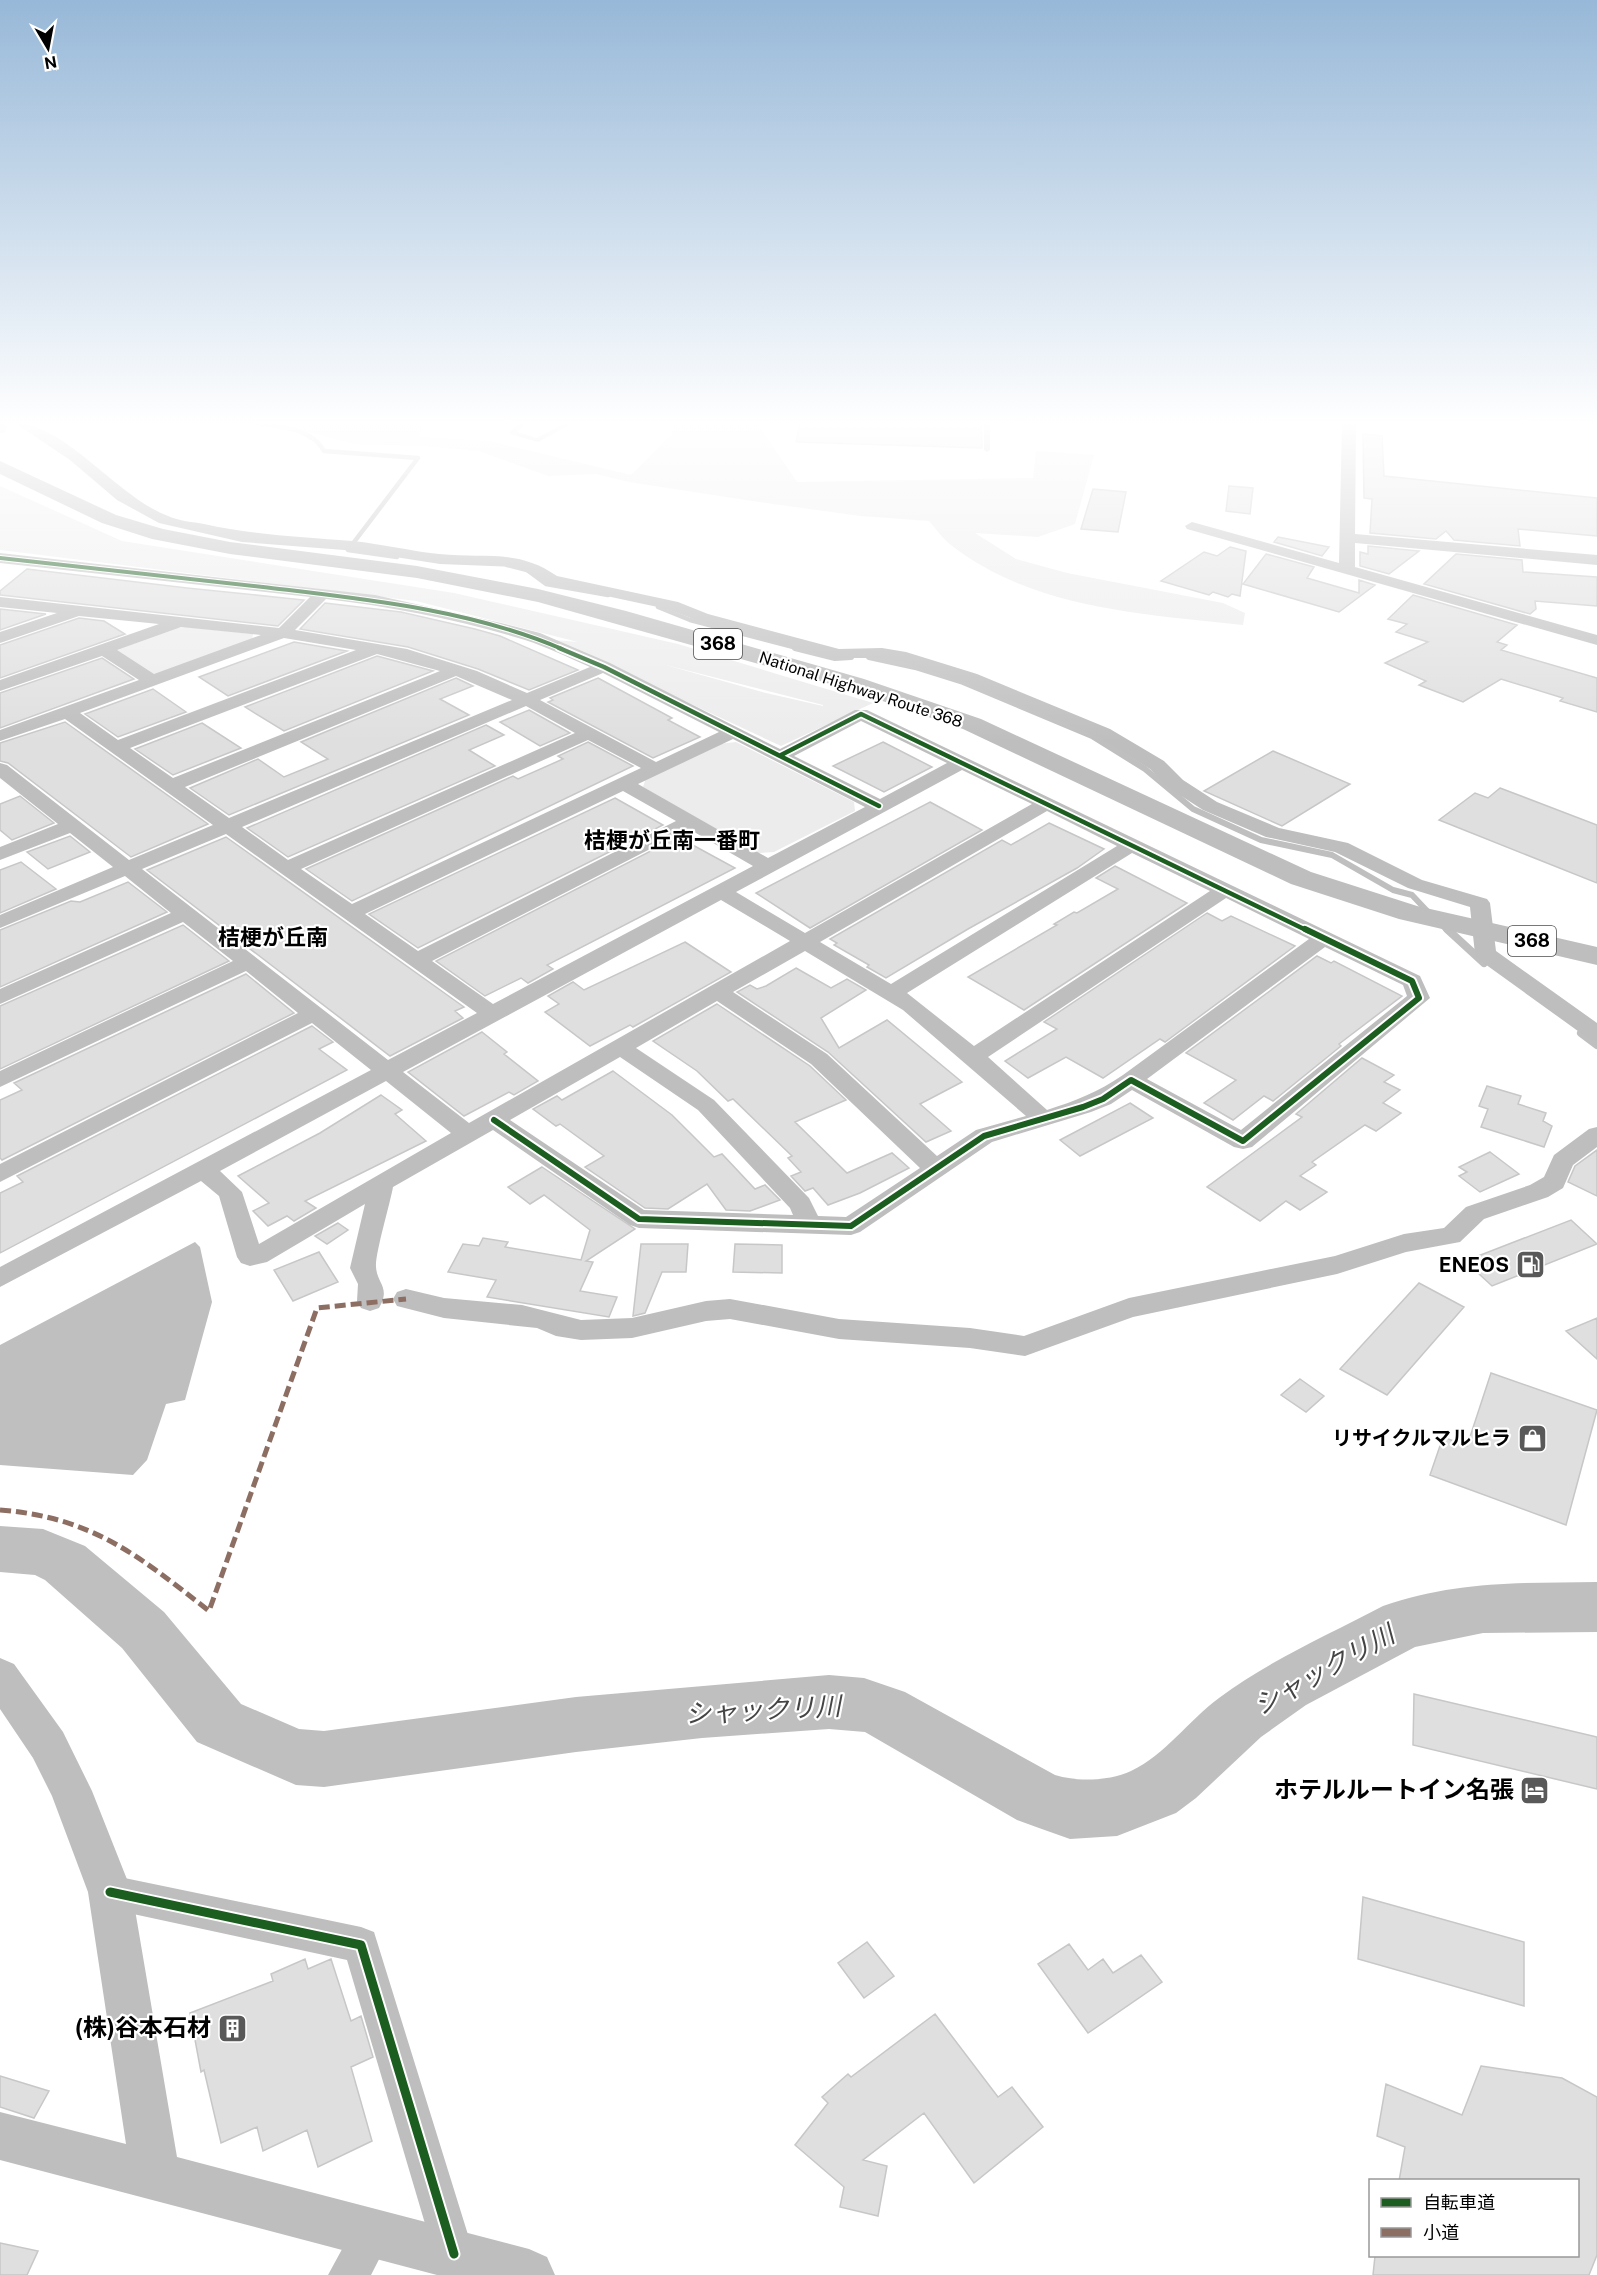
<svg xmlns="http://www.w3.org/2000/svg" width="1597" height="2275" font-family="'Public Sans','Noto Sans JP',sans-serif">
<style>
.green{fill:#ececec;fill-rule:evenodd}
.water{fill:#bfbfbf}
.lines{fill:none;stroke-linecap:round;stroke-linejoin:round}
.stream-far2{stroke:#bfbfbf;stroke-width:4.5}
.stream-far1{stroke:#bfbfbf;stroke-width:6}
.stream{stroke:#bfbfbf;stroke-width:8}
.river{fill:#bfbfbf;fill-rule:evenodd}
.building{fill:#dfdfdf;stroke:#c7c7c7;stroke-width:1.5}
.service{fill:#bebebe;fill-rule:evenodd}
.minor{fill:#bebebe;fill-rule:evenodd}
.tertiary{fill:#bebebe;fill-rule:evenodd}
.trunk{fill:#bebebe;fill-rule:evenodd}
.quiet{stroke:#8d6e63;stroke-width:5;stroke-dasharray:11 5;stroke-linecap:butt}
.cycleway-far3-casing{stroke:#fff;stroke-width:6}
.cycleway-far2-casing{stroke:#fff;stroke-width:8}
.cycleway-far1-casing{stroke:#fff;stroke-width:10}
.cycleway-casing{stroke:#fff;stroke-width:13}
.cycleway-far3{stroke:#1b5e20;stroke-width:4}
.cycleway-far2{stroke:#1b5e20;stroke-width:4.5}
.cycleway-far1{stroke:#1b5e20;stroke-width:6}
.cycleway{stroke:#1b5e20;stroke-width:9}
.labels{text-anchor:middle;stroke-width:4.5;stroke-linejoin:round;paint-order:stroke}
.far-street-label{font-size:16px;fill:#000;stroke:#fff}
.shield{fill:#fff;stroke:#4c4c4c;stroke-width:1.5}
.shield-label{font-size:18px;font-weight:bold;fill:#000}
.poi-label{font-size:20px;font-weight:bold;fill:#000;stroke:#fff;text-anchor:end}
.quarter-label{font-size:22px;font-weight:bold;fill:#000;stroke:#fff}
.near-poi-label{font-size:24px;font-weight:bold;fill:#000;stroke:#fff;text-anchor:end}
.near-water-label{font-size:26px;font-style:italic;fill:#444;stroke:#fff}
</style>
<rect width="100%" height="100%" fill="#fff"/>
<path class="green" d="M271,423H426L419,437L489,441L631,475L672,434L670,423H757L797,482L1033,478L1036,451L1094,455L1075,524L1038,537L975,533L1016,559L1067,573L1223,603L1245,613L1243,625C1144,614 1033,609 951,545C943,539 936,529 929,521L861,516L773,504L629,482L596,474L548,476L479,451L424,446L355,444Z
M0,486L122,541L454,593L678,644L873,703L781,746L554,640L578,642L416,601L0,550ZM662,664L823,705V706L766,693Z
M186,627L253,634L252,640L159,674H150L116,652L117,648L173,628Z
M736,742L854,802L855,811L774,852L758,853L643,787L646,778L719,744Z"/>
<path class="water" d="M195,1242L200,1247L212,1302L185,1400L166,1404L147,1460L133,1475L0,1465V1345Z"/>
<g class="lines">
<path class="stream-far2" d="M258,423C280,427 313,429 324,451L418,458L348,550L397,557
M507,565L527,570L546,584L608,595
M658,607L690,620L801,649"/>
<path class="stream-far1" d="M795,648L835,658L851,657
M869,657L915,667L963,682L1092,736L1145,769L1193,809L1261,840L1332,855L1393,890L1412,895L1429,913
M1442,925L1448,931"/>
<path class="stream" d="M1447,929L1484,963
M1581,1033L1597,1045"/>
<path class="river" d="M0,1526L43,1529L85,1546L164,1612L241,1704L299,1729L324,1731L576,1697L829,1675L864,1678L905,1692L1055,1775C1077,1782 1110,1781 1131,1771C1165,1755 1189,1720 1219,1698C1270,1660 1328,1635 1383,1606C1455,1581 1522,1583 1597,1582V1632L1483,1633L1415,1647L1306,1705L1261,1737L1196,1798L1176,1813L1117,1836L1070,1839L1039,1828L1017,1820L865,1732L829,1729L702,1738L576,1752L324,1787L296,1785L197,1742L122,1648L45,1580L35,1575L0,1572Z"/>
</g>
<path class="building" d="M800,423H981L982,448L796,442Z
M1363,434L1382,436L1384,476L1597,498V536L1518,529L1520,546L1454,540L1446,531L1436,539L1370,533L1372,499L1364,498Z
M1229,486L1253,488L1250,514L1226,511Z
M1093,489L1126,492L1118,532L1081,529Z
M1278,537L1329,547L1322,556L1274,542Z
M1368,546L1419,551L1389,574L1360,566V552L1368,554Z
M1230,547L1246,551L1240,596L1232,594L1228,597L1213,592L1209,595L1161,581L1204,552L1217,556Z
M1266,554L1314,567L1307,578L1359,593V580L1375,585L1339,612L1243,584Z
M1456,554L1522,560L1523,572L1597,577V606L1535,601L1536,609L1530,614L1424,584Z
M27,569L187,588L304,600L278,626L0,595V591Z
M1413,595L1517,625L1497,642L1507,645L1501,650L1597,678V712L1560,701L1563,698L1501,679L1463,702L1419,685L1426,681L1385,663L1428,642L1396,632L1407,624L1388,619Z
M325,603L401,612L475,629L500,636L578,670L529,690L478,669L408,647L300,629Z
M0,609L46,614L0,630Z
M79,618L104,621L125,634L0,678V645Z
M294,642L347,651L228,696L199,677Z
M377,656L433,671L284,731L245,707Z
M102,658L134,679L0,728V693Z
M456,678L473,686L440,699L469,715L229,815L190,788L258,759L284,777L328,759L301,742Z
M598,678L672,718L668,720L700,737L653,758L548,702L553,700L550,698Z
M153,689L186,712L118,737L85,714Z
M529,710L570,733L540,746L500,722Z
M65,722L208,824L131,857L8,763L0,761V743Z
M202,723L241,748L173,775L135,749Z
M486,725L504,735L469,750L495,766L288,857L247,828Z
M588,742L633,766L352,901L306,869L513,776L518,779L563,759L558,756Z
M883,742L932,767L884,792L833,766Z
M1273,751L1350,784L1282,826L1204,791Z
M1500,788L1597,825V883L1439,820L1475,793L1488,798Z
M20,796L54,823L12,840L0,830V804Z
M615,798L663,825L418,948L369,914Z
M930,802L982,830L810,928L756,893Z
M1049,823L1104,849L1077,868L968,929L886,978L867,967L869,965L834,945L837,943L830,939L1002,840L1011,845Z
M70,836L90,852L48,869L27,852Z
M226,837L464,1007L455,1011L463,1018L390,1056L147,870Z
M678,837L735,868L547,965L553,969L528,983L521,978L485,996L436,961Z
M21,862L56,889L0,913V870Z
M1115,866L1187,903L1024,1010L968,977L1057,925L1054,924L1074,912L1077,913L1118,889L1096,878Z
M128,882L167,912L0,987V930L71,901L80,902Z
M1207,913L1222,921L1231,916L1295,946L1165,1042L1160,1039L1103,1078L1066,1057L1028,1078L1005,1061L1057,1029L1044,1022Z
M183,925L229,961L0,1069V1006Z
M685,942L731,972L633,1027L630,1025L590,1046L545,1012L559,1004L548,996L573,982L584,990Z
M1317,956L1331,963L1334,961L1402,996L1339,1044L1341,1046L1273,1101L1264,1096L1233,1120L1204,1103L1236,1080L1186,1053Z
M796,968L831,988L847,979L866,990L821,1018L839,1048L887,1020L962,1082L920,1104L951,1131L926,1142L828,1052L737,992L750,985L757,989L766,986Z
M246,974L294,1013L2,1160L0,1158V1100L22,1090L14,1083Z
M717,1004L810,1066L846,1100L795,1122L847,1173L892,1153L909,1168L860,1193L828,1205L813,1188L805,1191L791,1176L801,1172L788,1158L792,1156L733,1099L728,1101L697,1071L653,1041Z
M312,1026L333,1042L319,1049L347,1070L0,1253V1193L23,1182L17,1176Z
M482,1032L507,1052L504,1054L538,1081L514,1095L509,1092L464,1116L408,1072Z
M1362,1058L1394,1075L1384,1082L1400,1090L1383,1103L1401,1113L1376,1131L1365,1125L1312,1162L1316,1165L1300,1176L1327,1192L1300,1210L1286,1201L1260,1221L1207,1187L1302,1117L1296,1114Z
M613,1071L672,1115L714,1157L722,1154L755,1189L765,1185L780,1200L750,1211L726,1210L707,1184L668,1209L645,1208L585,1167L604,1156L560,1124L556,1126L533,1109L557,1096L562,1100Z
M1487,1086L1521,1096L1518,1104L1546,1113L1543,1121L1552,1126L1544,1147L1481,1127L1488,1109L1479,1106Z
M381,1095L402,1110L395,1114L426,1141L305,1201L316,1208L294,1221L287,1216L268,1226L253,1211L269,1203L238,1176L320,1133Z
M1130,1103L1153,1118L1080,1156L1060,1140Z
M1597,1150V1196L1568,1182L1575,1166Z
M1490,1152L1519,1174L1480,1192L1459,1176L1467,1172L1459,1167Z
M542,1167L635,1229L586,1261L593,1262L580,1291L617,1297L609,1317L487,1297L496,1280L448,1272L463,1244L479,1246L483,1238L508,1242L505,1247L581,1260L590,1230L544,1195L530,1204L508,1187Z
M1571,1220L1597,1244L1492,1286L1465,1261Z
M338,1223L348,1230L327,1244L315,1236Z
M641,1244H688L686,1272H662L645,1313L633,1316Z
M735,1244L782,1245V1273L733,1272Z
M319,1252L338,1282L293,1301L274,1270Z
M1419,1283L1464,1307L1387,1395L1340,1369Z
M1597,1318V1359L1566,1331Z
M1491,1373L1597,1410L1566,1525L1430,1475L1443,1437L1467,1446Z
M1300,1379L1324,1396L1306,1412L1281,1395Z
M1414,1694L1597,1737V1789L1413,1745Z
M1363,1897L1524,1942V2006L1358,1959Z
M867,1942L894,1976L864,1998L838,1963Z
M1069,1944L1088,1970L1103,1959L1113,1973L1141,1955L1162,1982L1088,2033L1038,1964Z
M305,1959L308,1969L331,1959L351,2021L361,2016L373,2057L351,2067L372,2141L318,2167L307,2130L263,2151L257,2127L221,2143L204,2070L201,2072L190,2013L273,1981L271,1974Z
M935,2014L998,2097L1012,2087L1043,2127L974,2183L924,2113L863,2160L887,2166L878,2216L840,2207L844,2187L795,2145L828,2103L822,2097L848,2074L851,2077Z
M1481,2066L1562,2078L1597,2097V2255L1589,2275H1373L1375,2256H1578V2181H1399L1405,2147L1377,2136L1386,2084L1462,2115Z
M0,2076L49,2091L34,2118L0,2107Z
M0,2243L38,2251L27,2275H0Z"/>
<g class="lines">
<path class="service" d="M519,423H526L517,432L537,438L565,423H573L538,442L510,434V432Z
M984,423H990V450L987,452L984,450Z"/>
<path class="minor" d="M0,423L7,426L5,432L0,433Z
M15,423C64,423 119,498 168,516C179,521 193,522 204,524C253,535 303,537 353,541C382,544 410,551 439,554C485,559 517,548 557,576L678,602L708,614L839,649L882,648L906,652L977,674L1110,729L1164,761L1183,780L1217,802L1279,828L1348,843L1422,880L1487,899L1490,903L1496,951L1597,1023V1041L1589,1039L1478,959L1475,954L1470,907L1408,888L1335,852L1266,837L1203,810L1169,788L1150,769L1098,737L965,682L903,662L882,658H833L696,620L667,609L546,583L517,567L440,564L357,551L242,542L159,523L117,500L70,460Z
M1342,423H1356L1355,534L1597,555V565L1355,543V567L1597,635V645L1187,529L1185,526L1192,522L1339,563Z
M0,553L375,595L501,623L540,633L610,663L780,749L855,710H867L1420,976L1430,998L1252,1147L1243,1149L1234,1147L1132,1090L1111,1104L1091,1112L992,1142L860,1232L851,1235L639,1228L630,1225L493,1130L393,1187C390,1204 375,1254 376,1267C377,1284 391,1287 379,1308L370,1311L361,1308L357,1301L358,1284L350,1268L365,1204L267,1262L250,1266L241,1263L237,1257L219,1196L201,1181L0,1287V1267L371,1070L312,1023L0,1182V1164L298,1013L246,971L0,1087V1071L233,961L183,922L0,1004V989L171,913L125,876L0,928V915L113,867L70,833L0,860V847L58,824L0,778V763L7,765L129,860L213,825L65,719L0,741V730L139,680L102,656L0,691V680L159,624L79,616L0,643V632L57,613L0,607V597L279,628L310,597L0,563ZM326,599C393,607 461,620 525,640C547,647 569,658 590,667L527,693L477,671L407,649L295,630ZM181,627L261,635L154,674L117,650ZM284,638L356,650L118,740L80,713ZM377,654L440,671L173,778L130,748ZM603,673L719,732L656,762L540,700ZM456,676L512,700L229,818L185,787ZM526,706L575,733L288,860L242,827ZM861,721L947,763L880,799L794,756ZM733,739L865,807L768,858L638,784ZM588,740L641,768L352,904L301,869ZM962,770L1032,804L805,933L736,892ZM623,791L676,821L418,951L365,914ZM1047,811L1117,846L891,984L820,942ZM689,829L753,866L493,1004L432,961ZM226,834L477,1013L388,1060L142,869ZM1132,853L1210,891L974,1046L907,993ZM1226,898L1309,939L1123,1075C1098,1092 1075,1101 1047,1110L988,1057ZM721,900L790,941L469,1123L403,1072ZM1325,947L1403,985L1407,996L1241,1130L1147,1079ZM805,951L903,1010L1026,1116L976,1130L937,1156L827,1054L733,992ZM717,1001L811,1064L920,1168L846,1217L818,1216L809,1198L714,1100L636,1048ZM620,1057L698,1110L790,1208L793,1215L644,1210L510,1120ZM386,1081L451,1133L259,1244L242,1192L220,1171Z
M1597,1127V1147L1573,1165L1563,1188L1548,1197L1484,1219L1460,1242L1406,1252L1337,1274L1133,1317L1025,1356L970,1348L839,1339L730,1319L706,1321L632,1338L581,1340L556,1336L537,1328L444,1318L397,1306L393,1299L397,1292L406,1289L444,1298L522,1305L581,1320L632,1318L706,1301L730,1299L839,1319L970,1328L1024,1336L1129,1298L1335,1256L1404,1234L1444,1228L1466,1207L1530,1185L1544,1177L1554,1155L1589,1129Z
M110,1875L361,1927L374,1932L474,2254L468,2268L454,2274L440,2268L434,2254L347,1960L110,1909L98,1904L92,1892L98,1880Z
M373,2212L387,2218L393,2232L371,2275H328L359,2218Z"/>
<path class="tertiary" d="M0,1658L14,1664L63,1732L92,1791L132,1892L177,2157L529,2249L547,2257L555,2275H437L0,2160V2112L126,2144L88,1892L52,1796L33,1758L0,1709Z"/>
<path class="trunk" d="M0,461L116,515L163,529L230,542L417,566L538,589L626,611L864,679L981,719L1311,872L1417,906L1597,947V965L1399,919L1291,884L963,729L848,689L538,602L417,578L230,554L152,539L102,523L0,474Z"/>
<path class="quiet" d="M0,1510C92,1517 139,1556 209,1611L317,1308L406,1299"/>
<defs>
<path id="cycleway-far3" d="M0,558C88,568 176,578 263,587C363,599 469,609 562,649"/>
<path id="cycleway-far2" d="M559,648L604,667L879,806
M781,755L861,714L1308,931"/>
<path id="cycleway-far1" d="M494,1120L639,1219L851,1226L984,1136L1083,1107L1103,1099L1131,1080L1243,1141L1419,998L1412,981L1305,929"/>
<path id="cycleway" d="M110,1892L361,1945L454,2254"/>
</defs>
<use href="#cycleway-far3" class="cycleway-far3-casing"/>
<use href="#cycleway-far2" class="cycleway-far2-casing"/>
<use href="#cycleway-far1" class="cycleway-far1-casing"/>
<use href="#cycleway" class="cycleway-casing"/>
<use href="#cycleway-far3" class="cycleway-far3"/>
<use href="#cycleway-far2" class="cycleway-far2"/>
<use href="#cycleway-far1" class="cycleway-far1"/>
<use href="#cycleway" class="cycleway"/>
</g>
<linearGradient id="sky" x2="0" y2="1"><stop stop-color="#97b8d8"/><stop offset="0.57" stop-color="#fff"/><stop offset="1" stop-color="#fff" stop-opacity="0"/></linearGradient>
<rect width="1597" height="742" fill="url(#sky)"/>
<defs>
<symbol id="fuel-square" viewBox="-11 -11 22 22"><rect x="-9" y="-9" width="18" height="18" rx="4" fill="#595959" stroke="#fff"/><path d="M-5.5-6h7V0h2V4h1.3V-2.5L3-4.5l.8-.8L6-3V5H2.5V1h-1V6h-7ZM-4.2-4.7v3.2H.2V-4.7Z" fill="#fff"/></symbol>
<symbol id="shop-square" viewBox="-11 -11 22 22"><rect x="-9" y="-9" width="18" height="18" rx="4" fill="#595959" stroke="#fff"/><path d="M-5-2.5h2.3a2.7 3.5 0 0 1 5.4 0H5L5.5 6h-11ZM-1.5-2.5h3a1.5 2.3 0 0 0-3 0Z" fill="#fff"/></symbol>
<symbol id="hotel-square" viewBox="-11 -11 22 22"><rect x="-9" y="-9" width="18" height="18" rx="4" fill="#595959" stroke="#fff"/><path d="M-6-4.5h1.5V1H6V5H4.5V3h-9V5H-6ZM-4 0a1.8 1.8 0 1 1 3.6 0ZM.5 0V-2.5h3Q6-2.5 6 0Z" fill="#fff"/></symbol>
<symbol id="building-square" viewBox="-11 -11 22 22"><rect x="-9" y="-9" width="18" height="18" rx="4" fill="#595959" stroke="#fff"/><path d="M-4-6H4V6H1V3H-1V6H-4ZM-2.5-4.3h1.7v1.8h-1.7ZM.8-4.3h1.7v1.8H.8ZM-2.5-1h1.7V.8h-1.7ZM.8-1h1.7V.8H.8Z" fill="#fff"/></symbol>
</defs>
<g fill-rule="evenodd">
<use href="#fuel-square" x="1514" y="1248" width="33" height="33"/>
<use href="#shop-square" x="1516" y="1422" width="33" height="33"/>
<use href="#hotel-square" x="1518" y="1774" width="33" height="33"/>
<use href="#building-square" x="216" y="2012" width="33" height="33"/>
</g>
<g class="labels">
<g class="far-street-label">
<text transform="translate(861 689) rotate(18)" y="6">National Highway Route 368</text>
</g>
<g class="shield">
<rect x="694" y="629" width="48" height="30" rx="4.5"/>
<rect x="1508" y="926" width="48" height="30" rx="4.5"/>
</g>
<g class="shield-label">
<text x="718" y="650">368</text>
<text x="1532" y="947">368</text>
</g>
<g class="poi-label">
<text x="1509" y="1272">ENEOS</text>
<text x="1511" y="1445">リサイクルマルヒラ</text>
</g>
<g class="quarter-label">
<text x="672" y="848">桔梗が丘南一番町</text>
<text x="273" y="945">桔梗が丘南</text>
</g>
<g class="near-poi-label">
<text x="1514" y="1798">ホテルルートイン名張</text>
<text x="211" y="2036">(株)谷本石材</text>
</g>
<g class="near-water-label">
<text transform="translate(1324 1670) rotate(-29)" y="9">シャックリ川</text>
<text transform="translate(763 1710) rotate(-3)" y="9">シャックリ川</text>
</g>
</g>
<rect x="1369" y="2179" width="210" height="78" fill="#ffffff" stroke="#999999" stroke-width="1.5"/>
<rect x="1381" y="2198" width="30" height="9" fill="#1b5e20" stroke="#999999" stroke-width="1.5"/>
<text x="1423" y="2209" font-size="18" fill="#000000">自転車道</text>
<rect x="1381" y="2228" width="30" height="9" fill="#8d6e63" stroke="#999999" stroke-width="1.5"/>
<text x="1423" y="2239" font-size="18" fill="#000000">小道</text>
<g transform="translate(48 48) rotate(170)" stroke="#ffffff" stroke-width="4.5" paint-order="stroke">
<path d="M0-4.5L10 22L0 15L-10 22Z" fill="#000000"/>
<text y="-9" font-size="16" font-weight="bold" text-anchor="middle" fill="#000000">N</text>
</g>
</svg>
